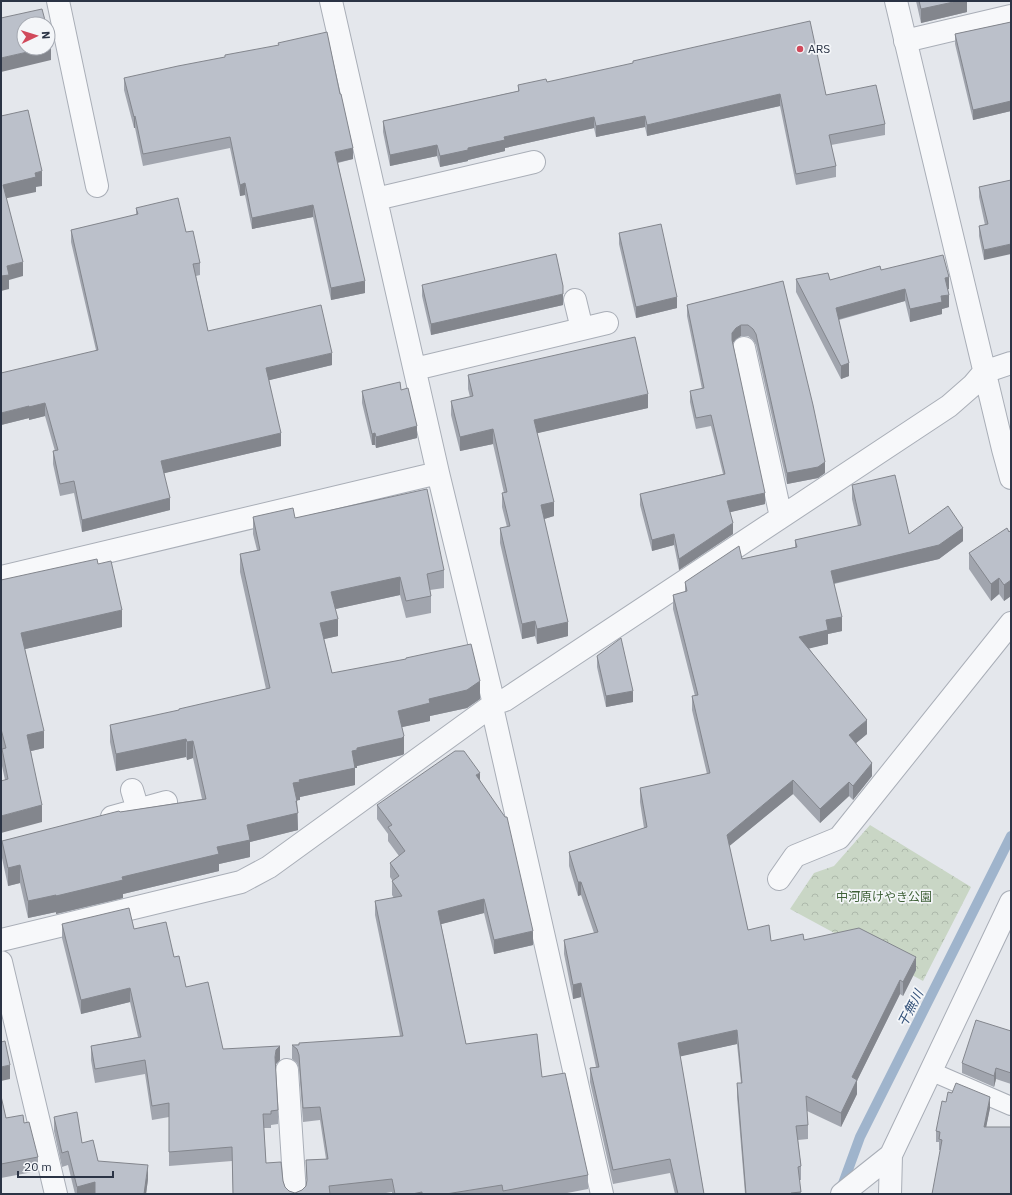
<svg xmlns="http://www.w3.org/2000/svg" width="1012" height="1195" font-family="'IBM Plex Sans','Noto Sans JP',sans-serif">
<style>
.park{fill:url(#park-crowns)}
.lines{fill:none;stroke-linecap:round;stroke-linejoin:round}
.stream{stroke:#9fb4cc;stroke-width:10}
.lane-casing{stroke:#a9aeb7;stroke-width:20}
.street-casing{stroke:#a9aeb7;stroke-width:24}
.lane{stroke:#f7f8fa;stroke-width:18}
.street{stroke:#f7f8fa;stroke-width:22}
.wall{fill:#a1a5ae}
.shaded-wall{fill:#83868d}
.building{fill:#bbc0ca;stroke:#83868d}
.poi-dot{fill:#d1495b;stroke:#f4f6f9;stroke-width:1.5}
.labels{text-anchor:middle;stroke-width:3.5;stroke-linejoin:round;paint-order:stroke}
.poi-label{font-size:12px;fill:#2b3445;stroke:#f4f6f9;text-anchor:start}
.park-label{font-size:12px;fill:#3f6138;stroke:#f4f6f9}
.water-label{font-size:13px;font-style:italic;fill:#34527a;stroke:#f4f6f9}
</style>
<defs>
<pattern id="park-crowns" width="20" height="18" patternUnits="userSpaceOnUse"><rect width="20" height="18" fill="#c9d6c5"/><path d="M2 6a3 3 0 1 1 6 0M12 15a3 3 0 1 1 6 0" fill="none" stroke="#adb8ab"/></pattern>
</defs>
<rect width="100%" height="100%" fill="#e4e7ec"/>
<path class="park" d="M870,825L971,887L923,981L790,909L814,873L834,866Z"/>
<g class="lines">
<path class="stream" d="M841,1189L860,1137L1011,836"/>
<defs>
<path id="lane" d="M930,1071L1011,1106"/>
<path id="street" d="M58,1L97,186
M331,1L438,473L494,704
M896,1L1003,449L1011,478
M905,41L1011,16
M376,199L534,162
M575,300L582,329
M744,348L781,517
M415,369L607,323
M1,577L438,473
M492,707L602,1194
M132,790L138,810
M112,817L166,802
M779,879L795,856L839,838L1011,623
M1,940L241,882L269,867L494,704L505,700L949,406L973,385L984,372L1011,363
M1,962L56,1194
M287,1070L295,1194
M842,1194L891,1155
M890,1194L891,1155L1011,902"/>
</defs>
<use href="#lane" class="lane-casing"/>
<use href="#street" class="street-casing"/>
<use href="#lane" class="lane"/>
<use href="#street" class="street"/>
</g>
<path class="wall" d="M916,1H967V12L921,23Z
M1011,22V111L973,120L955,44V34Z
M124,78L353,159L338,163L365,293L331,300L313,217L252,229L245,195L240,196L230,148L143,166L135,128H134L124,90Z
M547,82L826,95L885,124V135L831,145L836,166V177L796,185L780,106L647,136L645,127L596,137L594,128L505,148V151L468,160V161L440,167L437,156L390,166L383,132V121L518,91V85Z
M1011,180L984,260L979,236V226L985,225L979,197V187Z
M136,208L186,232L200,263V275L196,276L208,331L332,365L269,380L281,446L164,473L170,510L82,532L74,493L60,496L53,464V451H55L45,416L29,420V418L1,425L96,350L71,242V230L136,215Z
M619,233L677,308L636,318L619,244Z
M881,270L949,289H948L949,307L942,309V314L910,322L905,301L839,320L849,376L841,379L796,292V279L830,280Z
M783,281L825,473L818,478L787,484L756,345L753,340L748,336H741L736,339L733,343L765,504L730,512L733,534L679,570L674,545L652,551L640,505V494L723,474L711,426L696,429L690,402V391L702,389L687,316V305Z
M422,285L563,305L431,335L422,296Z
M468,375L648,408L537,433L554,516L544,519L568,636L537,644L535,636L522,639L500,543V528L507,527L502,507V493H504L493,444L460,451L451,415V401L470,397L468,389Z
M401,390L417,438L376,448L375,445H372L362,403V391Z
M852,485L909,534L963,541L939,559L834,584L842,631L828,634V644L809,648L867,734L856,743L872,776L853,800L849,796L820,823L793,794L729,846L748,930L771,941L804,940L916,970L903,996L900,994L857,1080V1094L841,1127L807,1111L808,1125V1139L798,1140L801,1166V1180H799L801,1194H745L737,1097V1083H741L737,1044L680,1056L704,1194H675L670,1173L613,1184L590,1082V1068L596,1067L581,997L573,999L564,954V940L594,933L581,895L578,896L569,866V852L644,828L640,802V788L707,774L692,710V696H695L673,609V595L685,592V582L742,559L795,547V540L858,526L852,499Z
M253,517L295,518L444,570V588L430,590L431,596V613L406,618L400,595L335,609L338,636L324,639L332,673L480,699L467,708L430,716V721L402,727L404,754L402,755L357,766V768H355V785L300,797V800H297L298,830L250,842V857L219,864V871L123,894V898L56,914V912L28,918L20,883L8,886L2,858V841L120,812L202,799L193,758L187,760L186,757L116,771L110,742V725L179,711L266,689L240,572V554L257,550L253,534Z
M1011,530V596L1004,601L999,594L991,601L969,569V553Z
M98,564L122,627L25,649L44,748L31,751L42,822L5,780L2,766V751L1,746V580Z
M597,656L633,702L606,707L597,667Z
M480,780L533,945L494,954L484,913L441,924L466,1044L542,1077L588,1175V1189L562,1194H392V1192L380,1194H233L232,1161L169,1166V1117L152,1120L145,1074L95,1083L91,1060V1046L138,1037L130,1002L81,1014L62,938V924L134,929L174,957L186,987L223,1049L280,1060L276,1064L275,1068L278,1110V1124L271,1125V1128H264L266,1163L283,1181L285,1187L289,1191L295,1193L302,1190L306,1186L307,1183L306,1160L326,1159L320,1120L303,1122L299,1069L297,1063L292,1059V1045L400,1036L375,915V901L394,898L392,895V880L390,877V863L399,856L388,841V834L377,819V805Z
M1011,1031V1084L996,1079L994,1087L962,1073V1063Z
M1,1096L6,1118L24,1123L38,1157V1171L1,1178Z
M946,1102L990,1108L986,1127L940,1150H939V1142H936V1131Z
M54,1117L82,1143L98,1161L148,1179L146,1194H75L68,1165L62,1167L54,1131Z"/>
<path class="shaded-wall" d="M958,1H967V12L921,23V9Z
M48,47H51V60L1,72V58L45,48H48Z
M780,94V106L647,136V125Z
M1011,101V111L973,120V110Z
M135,116V128H134V117Z
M645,116V127L596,137V126Z
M594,117V128L505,148V151L468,160V161L440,167V156L468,148L504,137Z
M437,145V156L390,166V155Z
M353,148V159L335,163V152Z
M42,171V186L36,187V192L3,199V185L35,173Z
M245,183V195L240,196V185Z
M313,205V217L252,229V218Z
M1011,244V254L984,260V250Z
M23,262V276L9,280V289L1,291V276L7,266Z
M949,277V289L945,290V278Z
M365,281V293L331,300V288Z
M905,289V301L836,320V308Z
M563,294V305L431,335V324Z
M949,295V307L942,309V314L910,322V309L941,296Z
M677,297V308L636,318V307Z
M741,325V336L736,339L732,344V351V333L736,328Z
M332,353V365L266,381V368Z
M849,363V376L841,379V366Z
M648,394V408L534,434V420Z
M45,403V416L29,420V407Z
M29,406V418L1,425V413Z
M417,426V438L376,448V437Z
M493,429V444L460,451V437Z
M281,433V446L161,474V461Z
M375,433V445H372V434Z
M825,462V473L818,478L787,484V473Z
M765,493V504L727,513V501Z
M170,498V510L82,532V520Z
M554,502V516L541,520V505Z
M733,523V534L679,570V559Z
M963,528V541L939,559L831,584V571Z
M674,534V545L652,551V540Z
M400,577V595L331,610V592Z
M999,578V594L991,601V584Z
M1011,580V596L1004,601V585Z
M122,610V627L21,650V633Z
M842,617V631L828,634V644L799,651V637L826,620Z
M338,619V636L320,640V623Z
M535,621V636L522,639V624Z
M568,622V636L537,644V629Z
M480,681V699L467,708L430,716V721L398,728V711L429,699Z
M633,691V702L606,707V696Z
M867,720V734L849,749V735Z
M44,731V748L27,752V735Z
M404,736V754L402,755L357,766V768H355V785L300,797V800L293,801V783L357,748Z
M186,739V757L116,771V754Z
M193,741V758L187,760V742Z
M872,763V776L853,800V786Z
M480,773V786L476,775Z
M793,780V794L727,848V835Z
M849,782V796L820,823V809Z
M296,801H297L298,830L250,842V857L219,864V871L123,894V898L56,914V896L122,877L217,847L247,825Z
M42,805V822L1,833V816Z
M20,865V883L8,886V868Z
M578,882H581V895L578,896Z
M56,895V912L28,918V901Z
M484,899V913L438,925V911Z
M533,931V945L494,954V940Z
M916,957V970L903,996V982Z
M900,980V994L852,1091V1077Z
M581,983V997L573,999V985Z
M130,988V1002L81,1014V1000Z
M737,1030V1044L678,1057V1043Z
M280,1046V1060L276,1064L275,1071V1057L276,1050Z
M10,1065V1079L1,1081V1067Z
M996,1068V1079L994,1087V1076Z
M857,1080V1094L841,1127V1113Z
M990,1097V1108L984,1138V1127Z
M148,1165V1179L146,1194H144Z
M95,1182V1194H77V1187Z"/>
<path class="building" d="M919,1H958L921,9Z
M42,9L46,24H24V48H45L1,58V18Z
M810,21L826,95L876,85L885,124L829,135L836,166L796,174L780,94L647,125L645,116L596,126L594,117L504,137L505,140L468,148V150L440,156L437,145L390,155L383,121L519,91L518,85L546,79L547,82L633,63V61Z
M1011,22V101L973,110L955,34Z
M327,32L340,94H341L353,148L335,152L365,281L331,288L313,205L252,218L245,183L240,185L230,137L143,154L135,116L134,117L124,78L178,66L225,57V55L279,45L278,43Z
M48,34L51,47H48Z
M28,110L42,171L35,173L36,177L3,185L23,262L7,266L9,275L1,276V116Z
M1011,180V244L984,250L979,226L988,224L979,187Z
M178,198L186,232L193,231L200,263L193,264L208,331L321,305L332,353L266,368L281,433L161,461L170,498L82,520L74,481L60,484L53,451L58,450L45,403L29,407V406L1,413V373L98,350L71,230L138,214L136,208Z
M661,224L677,297L636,307L619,233Z
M556,254L563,286V294L431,324L422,285Z
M943,255L949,277L945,278L949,295L941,296L942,302L910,309L905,289L836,308L849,363L841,366L796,279L828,273L830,280L880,266L881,270Z
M783,281L813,405L825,462L818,467L787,473L756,334L753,329L748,325H741L736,328L732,333V340L765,493L727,501L733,523L679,559L674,534L652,540L640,494L725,474L711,415L696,418L690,391L704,388L687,305Z
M635,337L648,394L534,420L554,502L541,505L568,622L537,629L535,621L522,624L500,528L510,526L502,493L507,492L493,429L460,437L451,401L473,396L468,375Z
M400,382L401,390L408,388L417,426L376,437L375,433L372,434L362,391Z
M895,475L909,534L948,506L963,528L939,545L831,571L842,617L826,620L828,630L799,637L867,720L849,735L872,763L853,786L849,782L820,809L793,780L727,835L748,930L769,925L771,941L803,934L804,940L859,928L916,957L903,982L900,980L852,1077L857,1080L841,1113L806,1096L808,1125L796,1126L801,1166L798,1167L801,1192L791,1193V1194H746L737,1083H742L737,1030L678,1043L704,1194H678L670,1159L613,1170L590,1068L599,1067L581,983L573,985L564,940L598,932L581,882H578L569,852L647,827L640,788L710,773L692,696L698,695L673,595L687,591L685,582L739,546L742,559L797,547L795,540L861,525L852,485Z
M427,489L444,570L427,574L431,596L406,601L400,577L331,592L338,619L320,623L332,673L406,659V658L471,644L480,681L467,690L429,699L430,703L398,711L404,736L402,738L357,748V750L352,751L355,768L299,780L300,782L293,783L297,801H296L298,813L247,825L250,840L217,847L219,854L122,877L123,880L56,896V895L28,901L20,865L8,868L2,841L119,811L120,812L206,799L193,741L187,742L186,739L116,754L110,725L179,710V709L270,688L240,554L260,550L253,517L293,508L295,518Z
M1007,528L1009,532L1011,530V580L1004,585L999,578L991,584L969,553Z
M97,559L98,564L111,561L122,610L21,633L44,731L27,735L42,805L1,816V781L8,779L2,749L6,748L1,729V580Z
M621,638L633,691L606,696L597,656Z
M455,751H464L480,773L476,775L505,817H507L533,931L494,940L484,899L438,911L466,1044L537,1034L542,1077L565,1073L588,1175L503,1191L502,1185L446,1194H422V1192L412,1194H395L392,1179L329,1186L330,1194H233L232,1147L169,1152V1103L152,1106L145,1060L95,1069L91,1046L141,1037L130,988L81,1000L62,924L129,908L134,929L166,922L174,957L179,956L186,987L208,982L223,1049L280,1046L276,1050L275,1057L278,1110L271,1111V1114H263L266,1163L281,1162L283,1181L285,1187L289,1191L295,1193L302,1190L306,1186L307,1180L306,1160L328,1159L320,1107L303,1108L299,1055L297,1049L292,1045H299V1043L403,1036L375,901L402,896L392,881L399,876L390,863L405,851L388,827L392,825L377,805Z
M976,1020L1011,1031V1073L996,1068L994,1076L962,1063Z
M1,1040V1042L5,1041L10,1065L1,1067Z
M956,1083L990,1097L984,1127H1011V1194H932L942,1140L939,1139L940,1132L936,1131L942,1101L946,1102L948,1092L952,1093Z
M1,1096L6,1118L23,1115L24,1123L29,1122L38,1157L1,1164Z
M77,1112L82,1143L93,1140L98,1161L148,1165L144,1194H95V1182L77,1187L68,1151L62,1153L54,1117Z"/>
<circle class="poi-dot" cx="800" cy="49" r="4"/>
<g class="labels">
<g class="poi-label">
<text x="808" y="53">ARS</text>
</g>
<g class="park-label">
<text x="884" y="901">中河原けやき公園</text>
</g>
<g class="water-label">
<text transform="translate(910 1008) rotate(-63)" y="5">干無川</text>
</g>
</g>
<rect width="1012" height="1195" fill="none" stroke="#2b3445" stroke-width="4"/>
<g transform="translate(36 36) rotate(86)"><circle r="19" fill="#f4f6f9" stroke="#a4a8b1"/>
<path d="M0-3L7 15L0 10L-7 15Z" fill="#d1495b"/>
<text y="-6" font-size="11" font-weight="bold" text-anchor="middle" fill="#2b3445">N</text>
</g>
<path d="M18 1171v6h95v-6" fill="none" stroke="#2b3445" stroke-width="2"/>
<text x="24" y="1171" font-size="12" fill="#2b3445" stroke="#f4f6f9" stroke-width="3" paint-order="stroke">20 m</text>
</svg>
